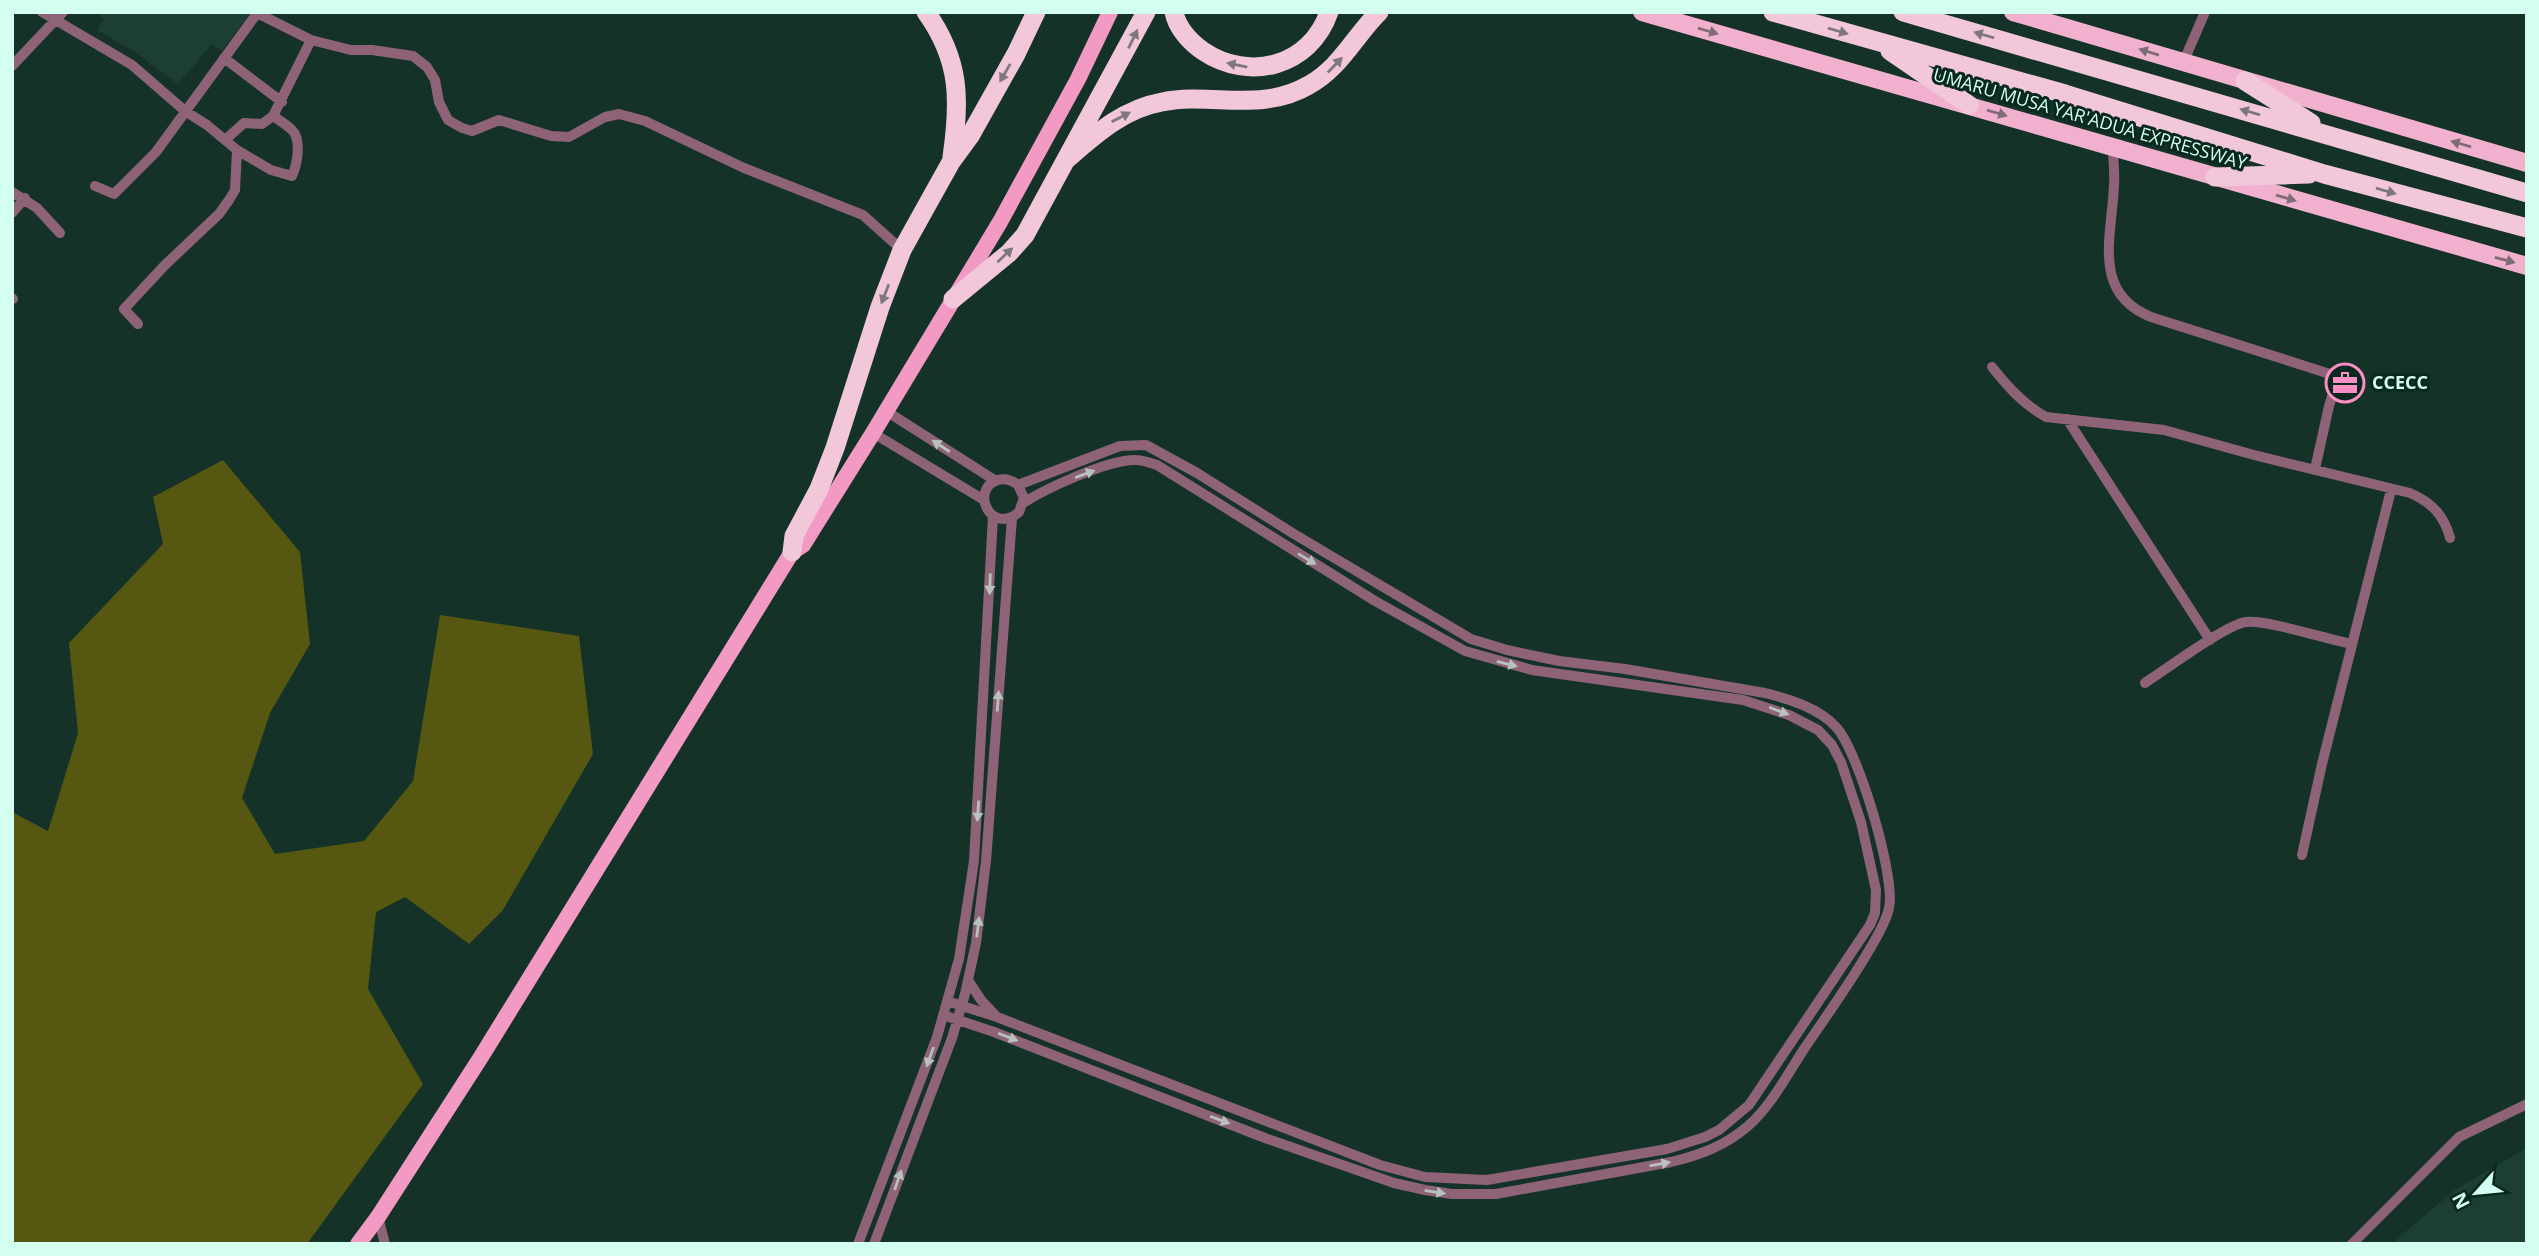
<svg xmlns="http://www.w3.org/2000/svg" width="2539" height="1256" font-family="'Open Sans',sans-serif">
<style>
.built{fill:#1d3e33}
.green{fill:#565710}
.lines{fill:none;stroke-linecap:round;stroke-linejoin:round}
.minor{stroke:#8e6377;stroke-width:10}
.primary{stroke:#f299c4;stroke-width:16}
.trunk{stroke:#f2b0cf;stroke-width:18}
.motorway{stroke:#f2c7da;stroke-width:19}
.oneway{fill:#7e6c77}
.oneway2{fill:#7e787c}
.oneway3{fill:#b7c1be}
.labels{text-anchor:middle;stroke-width:6;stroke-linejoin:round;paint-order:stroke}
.street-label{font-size:18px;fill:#d3ffee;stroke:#09281f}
.poi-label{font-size:18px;font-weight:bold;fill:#d3ffee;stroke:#09281f;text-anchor:start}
</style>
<rect width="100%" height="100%" fill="#143228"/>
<path class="built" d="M95,12H251L222,51L212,44L178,84L135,52L97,30L104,20Z
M2527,1148V1244H2391L2456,1189Z"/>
<path class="green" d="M223,460L300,552L310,644L270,713L242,798L275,854L364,841L413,781L440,615L579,636L593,754L503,910L469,944L405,897L376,912L368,989L423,1084L307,1244H12V812L48,831L78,733L69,643L163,544L153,497Z"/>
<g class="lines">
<path class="minor" d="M42,12L132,65L185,111L207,125L237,150L271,170L292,176C297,165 302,140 292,130C287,125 279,120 273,116
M257,13L311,40L351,50H372L413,56L427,67L435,80L439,102L448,120L462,128L472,131L499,120L551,136L569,137L605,117L619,114L645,121L744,168L863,215L902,250
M224,58L282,102
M2183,63L2205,12
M12,66L63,12
M225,140L244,123L262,124L273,116L311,40
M2113,147C2113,160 2115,173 2114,185C2112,236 2091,293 2151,317L2352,381
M95,186L114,194L156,152L258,12
M12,192L37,208L60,233
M12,213L25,198
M12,298L13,299
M138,324L124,309L165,265L219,214L229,200L235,190L237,150
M1992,367C2008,387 2023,404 2046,417L2164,430L2254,455L2410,493C2431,502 2444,515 2450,538
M886,411L996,481
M2067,419L2210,640
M873,433L984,500
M2315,469L2329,406L2338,377
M2145,683C2165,670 2227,624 2246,622C2269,620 2326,639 2352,644
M2302,855L2322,764L2391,490
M968,980L981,1000L995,1015
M947,1001L997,1017L1380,1165L1425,1177L1487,1180L1667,1149L1705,1137L1719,1130L1749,1105L1870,925L1875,913L1876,890L1861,822L1841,762L1832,745L1818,730L1789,715L1743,700L1532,670L1465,651L1375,601L1157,465C1150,463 1143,460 1136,460C1109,459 1047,488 1023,503
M943,1015L994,1032L1265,1138L1394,1183L1425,1190L1452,1194H1496L1671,1162C1700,1155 1725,1146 1748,1126C1771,1106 1787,1075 1804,1049C1827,1015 1851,982 1871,947C1878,935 1886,922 1889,908C1896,877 1858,750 1836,727C1819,708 1789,699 1765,693L1625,669L1559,661L1507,650L1471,639L1294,534L1197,473L1146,445L1120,446L1018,485C1012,480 1005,478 997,480C969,491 992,536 1019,512L1024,498L1018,485
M378,1217L385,1244
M858,1244L937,1037L959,959L974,861L993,516
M874,1244L952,1038L965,994L976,943L986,861L1012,518
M2352,1244L2459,1137L2527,1104"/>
<path class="primary" d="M358,1244L378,1217L481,1057L792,552L803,545L873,433L1000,222L1078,79L1110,12"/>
<path class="trunk" d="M1642,12L2527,266
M2013,12L2527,163"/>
<path class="motorway" d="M926,12C961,61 960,101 952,157
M1174,12C1177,28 1190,42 1203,51C1249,82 1310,67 1329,12
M1773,12L2065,94L2324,174L2527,228
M1903,12L2527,193
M1890,51L1969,105
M2245,81L2311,123
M1067,159C1096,134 1123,109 1162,102C1212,92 1261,113 1309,85C1340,68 1354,37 1379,12
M2215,177L2309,174
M953,299L1009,253L1025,235L1146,12
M792,552L794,536L819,489L835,448L880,307L902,250L951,162L970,136L1016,54L1036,12"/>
</g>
<defs><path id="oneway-solid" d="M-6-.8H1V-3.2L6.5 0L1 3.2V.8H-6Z" transform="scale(1.75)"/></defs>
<g class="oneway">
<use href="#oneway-solid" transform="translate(1708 31) rotate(16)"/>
<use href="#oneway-solid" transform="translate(2149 52) rotate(-163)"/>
<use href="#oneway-solid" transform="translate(1997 113) rotate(16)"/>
<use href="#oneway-solid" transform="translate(2461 144) rotate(-164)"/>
<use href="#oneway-solid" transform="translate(2286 198) rotate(16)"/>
<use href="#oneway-solid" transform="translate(2505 260) rotate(15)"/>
</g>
<g class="oneway2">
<use href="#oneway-solid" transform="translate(1838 31) rotate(16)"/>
<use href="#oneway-solid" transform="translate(1984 35) rotate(-164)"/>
<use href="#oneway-solid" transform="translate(1133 39) rotate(-64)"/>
<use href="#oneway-solid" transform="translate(1237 65) rotate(-168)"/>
<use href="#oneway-solid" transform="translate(1335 65) rotate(-46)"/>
<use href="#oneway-solid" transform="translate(1005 73) rotate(120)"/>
<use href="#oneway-solid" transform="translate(2250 112) rotate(-164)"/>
<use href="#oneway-solid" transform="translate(1121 117) rotate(-27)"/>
<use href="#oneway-solid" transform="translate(2386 191) rotate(16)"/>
<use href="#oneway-solid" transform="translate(1005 255) rotate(-43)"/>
<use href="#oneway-solid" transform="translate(885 294) rotate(111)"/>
</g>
<g class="oneway3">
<use href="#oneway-solid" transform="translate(941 446) rotate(-147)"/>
<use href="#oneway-solid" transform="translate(1085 474) rotate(-21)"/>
<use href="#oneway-solid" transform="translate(1307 559) rotate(31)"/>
<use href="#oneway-solid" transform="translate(990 584) rotate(92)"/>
<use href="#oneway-solid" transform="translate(1507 664) rotate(14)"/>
<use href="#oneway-solid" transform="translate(998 701) rotate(-86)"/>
<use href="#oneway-solid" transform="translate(1779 711) rotate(21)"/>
<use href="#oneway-solid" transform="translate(978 811) rotate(94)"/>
<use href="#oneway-solid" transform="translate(978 927) rotate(-83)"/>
<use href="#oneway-solid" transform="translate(1008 1037) rotate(21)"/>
<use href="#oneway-solid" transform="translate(930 1057) rotate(110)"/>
<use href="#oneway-solid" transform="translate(1220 1120) rotate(21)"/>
<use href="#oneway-solid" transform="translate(1660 1164) rotate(-10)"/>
<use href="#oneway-solid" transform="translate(898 1180) rotate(-71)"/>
<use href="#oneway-solid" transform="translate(1435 1192) rotate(9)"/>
</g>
<defs>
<symbol id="office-ring" viewBox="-11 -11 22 22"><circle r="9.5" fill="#09281f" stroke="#fb8fc5" stroke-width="1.5"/><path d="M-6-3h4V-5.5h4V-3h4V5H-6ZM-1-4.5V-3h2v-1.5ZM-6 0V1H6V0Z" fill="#fb8fc5"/></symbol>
</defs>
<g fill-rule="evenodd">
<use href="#office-ring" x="2323" y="361" width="44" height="44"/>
</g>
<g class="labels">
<g class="street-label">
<text transform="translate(2090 119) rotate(16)" y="6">UMARU MUSA YAR'ADUA EXPRESSWAY</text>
</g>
<g class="poi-label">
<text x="2372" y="389">CCECC</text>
</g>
</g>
<rect width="2539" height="1256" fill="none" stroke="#d3ffee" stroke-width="28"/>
<g transform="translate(2476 1193) rotate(243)" stroke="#09281f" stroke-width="5" paint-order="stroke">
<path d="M0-5L12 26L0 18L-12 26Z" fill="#d3ffee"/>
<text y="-10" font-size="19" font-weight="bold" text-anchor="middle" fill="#d3ffee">N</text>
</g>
</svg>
